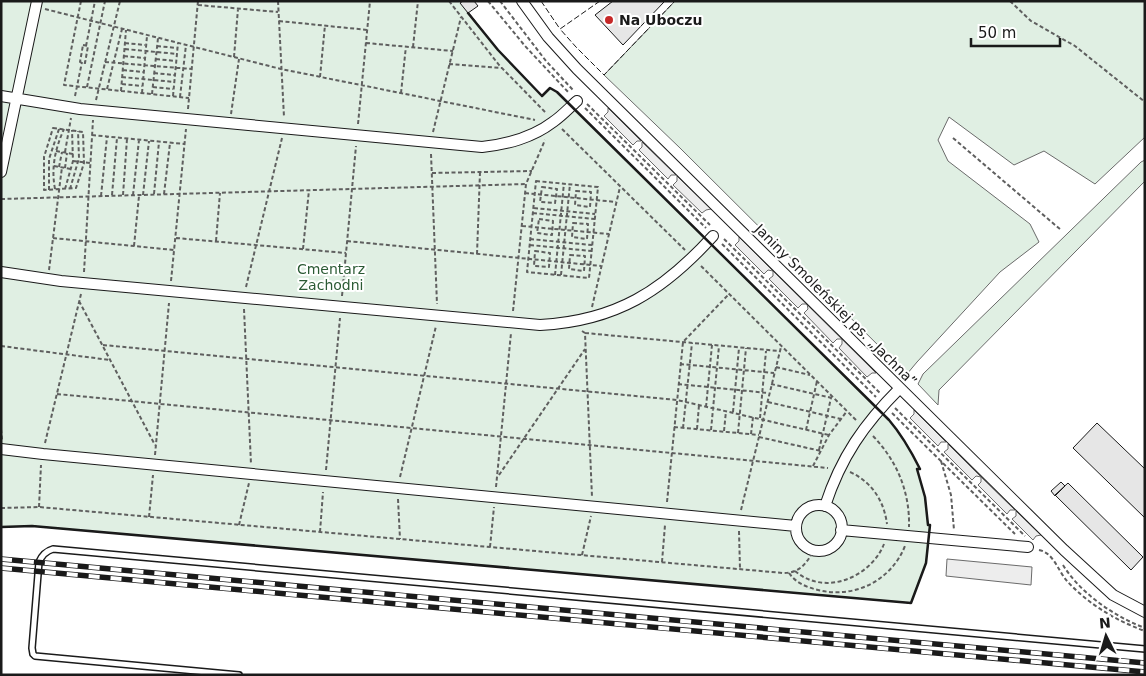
<svg xmlns="http://www.w3.org/2000/svg" width="1146" height="676" font-family="'DejaVu Sans',sans-serif">
<style>
.green{fill:#e0efe3;stroke:#6a6a6a}
.parking{fill:#ededed;stroke:#6a6a6a}
.building{fill:#e6e6e6;stroke:#1a1a1a}
.lines{fill:none;stroke-linecap:round;stroke-linejoin:round}
.lane-casing{stroke:#1a1a1a;stroke-width:8}
.street-casing{stroke:#1a1a1a;stroke-width:12}
.path{stroke:#5f5f5f;stroke-width:2;stroke-dasharray:4 2.5;stroke-linecap:butt}
.lane{stroke:#fff;stroke-width:5}
.street{stroke:#fff;stroke-width:10}
.rail-casing{stroke:#1a1a1a;stroke-width:5.5}
.rail{stroke:#fff;stroke-width:4;stroke-dasharray:11;stroke-linecap:butt}
.fence{stroke:#1a1a1a;stroke-width:1;stroke-dasharray:6 2.5;stroke-linecap:butt}
.wall{stroke:#1a1a1a;stroke-width:2.5}
.poi-dot{fill:#c62828;stroke:#fff;stroke-width:2}
.labels{text-anchor:middle;stroke-width:4;stroke-linejoin:round;paint-order:stroke}
.poi-label{font-size:14px;font-weight:bold;fill:#1a1a1a;stroke:#fff;text-anchor:start}
.park-label{font-size:14px;fill:#2b5a34;stroke:#fff}
.street-label{font-size:14px;fill:#1a1a1a;stroke:#fff}
</style>
<rect width="100%" height="100%" fill="#fff"/>
<path class="green" d="M1,1H463L461,3L498,50L542,96L550,88L557,92L889,420C902,435 911,451 920,469H917L925,497L928,525H930L926,563L911,603L32,526L1,527Z
M675,1H1145V137L1095,184L1044,151L1014,165L949,117L938,140L948,161L1030,224L1039,242L1000,272L917,362L907,374L680,148L604,75Z
M1145,160V181L939,390L938,405L918,384L923,374L1141,162Z"/>
<path class="parking" d="M608,108L641,141H637L633,145L604,116L608,112Z
M642,142L676,175H671L668,179L639,150L642,147Z
M677,176L711,209L706,210L702,213L673,185L677,181Z
M739,237L876,373H872L867,377L839,348L842,344V339H837L833,343L804,313L808,309L807,304H802L798,308L769,279L773,276V271L768,270L764,274L735,245L739,241Z
M914,410L946,442H941L938,446L910,418L914,414Z
M948,444L981,477L1015,510H1010L1007,514L978,485L981,482V477L976,476L972,480L944,452L948,449Z
M1016,511L1041,535L1036,536L1033,540L1012,519L1016,516Z
M947,559L1032,567L1031,585L946,576Z"/>
<path class="building" d="M463,1H474L478,6L468,13L460,3Z
M613,1H663L664,2L623,45L595,15Z
M1097,423L1145,469V518L1073,448Z
M1061,482L1065,486L1055,496L1051,491Z
M1068,483L1143,557L1131,570L1055,495Z"/>
<g class="lines">
<defs>
<path id="lane" d="M239,675L35,656L33,654L32,648L39,562C42,555 46,551 53,549L1145,649"/>
<path id="street" d="M522,1L548,37L577,69L1064,550L1113,595L1145,612
M1,96L80,109L482,147C508,144 532,138 553,122C562,116 569,108 577,101
M1,172L37,1
M1,272L61,281L540,325C616,321 663,291 713,236
M1,449L43,454L796,526
M796 528a23 23 0 1 1 46 0a23 23 0 1 1-46 0Z
M825,506C841,457 864,424 900,388
M841,530L1028,547"/>
</defs>
<use href="#lane" class="lane-casing"/>
<use href="#street" class="street-casing"/>
<path class="path" d="M81,1L64,85L189,98
M278,1L284,117
M449,1L499,65L546,113
M488,1L525,46L569,93
M500,1L546,61L573,90
M1010,1L1031,21L1075,46L1145,102
M198,5L278,12
M45,9L281,69L535,120
M279,21L368,30
M125,43L145,45
M366,43L453,51
M83,45L88,46L85,63L80,62Z
M86,46L95,1
M157,46L177,48
M413,47L418,1
M125,49L177,54
M124,56L144,58
M234,57L238,9
M156,59L176,61
M105,62L192,69
M449,64L502,68
M123,70L143,72
M154,73L174,75
M122,77L174,82
M320,77L325,25
M122,84L142,86
M87,87L105,1
M153,87L173,89
M107,89L122,29
M121,91L126,30
M142,93L147,36
M401,93L406,46
M152,94L158,38
M75,96L82,62
M173,96L178,43
M180,97L186,45
M96,100L120,1
M587,104L710,225
M585,108L706,228
M188,109L198,1
M231,114L239,59
M358,124L370,1
M53,128L83,132L84,163L76,188L44,190V157Z
M562,129L685,250
M433,132L461,17
M92,135L184,144
M953,138L1061,230
M56,151L73,154
M65,152L71,118
M431,154L437,304
M73,161L90,163
M54,166L71,169
M59,167L62,152
M65,168L67,153
M432,173L532,171
M536,181L598,187L589,278L527,272Z
M542,187L557,189L555,203L540,202Z
M55,189C51,168 55,149 64,129
M65,189L73,161L72,130
M70,189L79,158L78,131
M49,190V159L59,129
M576,191L591,192L590,207L575,205Z
M525,193L616,202
M154,194L159,142
M164,194L170,143
M112,195L117,138
M123,195L127,139
M133,195L139,140
M143,195L149,141
M101,196L107,137
M1,199L526,184
M534,208L595,214
M533,213L595,219
M539,219L553,221L552,235L537,233Z
M573,223L588,224L587,239L572,237Z
M522,226L609,234
M53,238L174,250
M176,238L346,253
M530,239L592,245
M724,239L881,394
M216,241L220,193
M347,241L601,266
M722,244L876,397
M530,245L592,251
M134,246L139,196
M303,249L309,190
M535,251L550,253L549,267L534,266Z
M477,254L480,172
M570,255L585,256L584,271L569,269Z
M701,266L857,421
M49,270L62,167
M84,272L93,120
M555,275L564,183
M561,275L570,184
M171,281L186,129
M246,287L282,138
M342,296L356,146
M79,301L155,445
M592,307L620,187
M244,309L251,464
M513,311L526,184L545,140
M582,331L585,333L592,497
M585,333L779,351
M103,345L677,400L829,435
M1,346L110,360
M680,364L774,373
M776,367L810,375
M678,384L768,393
M771,384L832,398
M57,394L828,468
M768,402L841,419
M706,407L712,345
M895,408L1025,536
M733,412L739,348
M892,413L1015,534
M760,418L766,351
M674,427L759,435
M683,428L692,343
M1,429L2,440
M697,429L699,405
M711,430L719,346
M806,430L817,381
M724,431L726,411
M738,433L746,348
M751,434L753,417
M873,436C897,461 910,492 909,527
M759,437L821,451
M45,443L81,294
M819,450L831,398
M155,455L169,303
M941,461L951,495L954,530
M813,466L829,435L847,411
M326,470L340,318
M850,472C872,482 884,501 887,524
M499,475L585,349
M400,477L436,326
M496,487L511,333
M398,499L400,539
M667,502L683,342L729,294
M39,507L41,465
M1,508L39,507L783,573C800,573 806,564 814,550
M741,510L781,347
M149,517L153,475
M239,525L249,483
M739,531L740,569
M320,532L323,492
M490,547L494,507
M1039,550C1054,553 1058,571 1067,581C1087,603 1116,621 1145,631
M582,555L591,516
M662,562L665,525
M1063,565C1080,593 1115,617 1145,628
M795,571C825,597 871,577 884,544
M789,573C796,583 806,587 818,590C854,599 891,581 905,546"/>
<use href="#lane" class="lane"/>
<use href="#street" class="street"/>
<defs>
<path id="rail" d="M1,559L1145,663
M1,568L1145,672"/>
</defs>
<use href="#rail" class="rail-casing"/>
<use href="#rail" class="rail"/>
<path class="fence" d="M541,1L560,29
M600,1L560,29L576,47L604,75L675,1"/>
<path class="wall" d="M1,527L32,526L911,603L926,563L930,525H928L925,497L917,469H920C911,451 902,435 889,420L557,92L550,88L542,96L498,50L468,13"/>
</g>
<circle class="poi-dot" cx="609" cy="20" r="5"/>
<g class="labels">
<g class="poi-label">
<text x="619" y="25">Na Uboczu</text>
</g>
<g class="park-label">
<text x="331" y="274">Cmentarz<tspan x="331" dy="16">Zachodni</tspan></text>
</g>
<g class="street-label">
<text transform="translate(836 305) rotate(45)" y="5">Janiny Smoleńskiej ps. „Jachna”</text>
</g>
</g>
<rect width="1146" height="676" fill="none" stroke="#1a1a1a" stroke-width="5"/>
<g transform="translate(1106 636) rotate(355)" stroke="#ffffff" stroke-width="4" paint-order="stroke">
<path d="M0-4L9 19L0 12L-9 19Z" fill="#1a1a1a"/>
<text y="-8" font-size="14" font-weight="bold" text-anchor="middle" fill="#1a1a1a">N</text>
</g>
<path d="M971 38v8h89v-8" fill="none" stroke="#1a1a1a" stroke-width="2.5"/>
<text x="978" y="38" font-size="15" fill="#1a1a1a" stroke="#ffffff" stroke-width="4" paint-order="stroke">50 m</text>
</svg>
